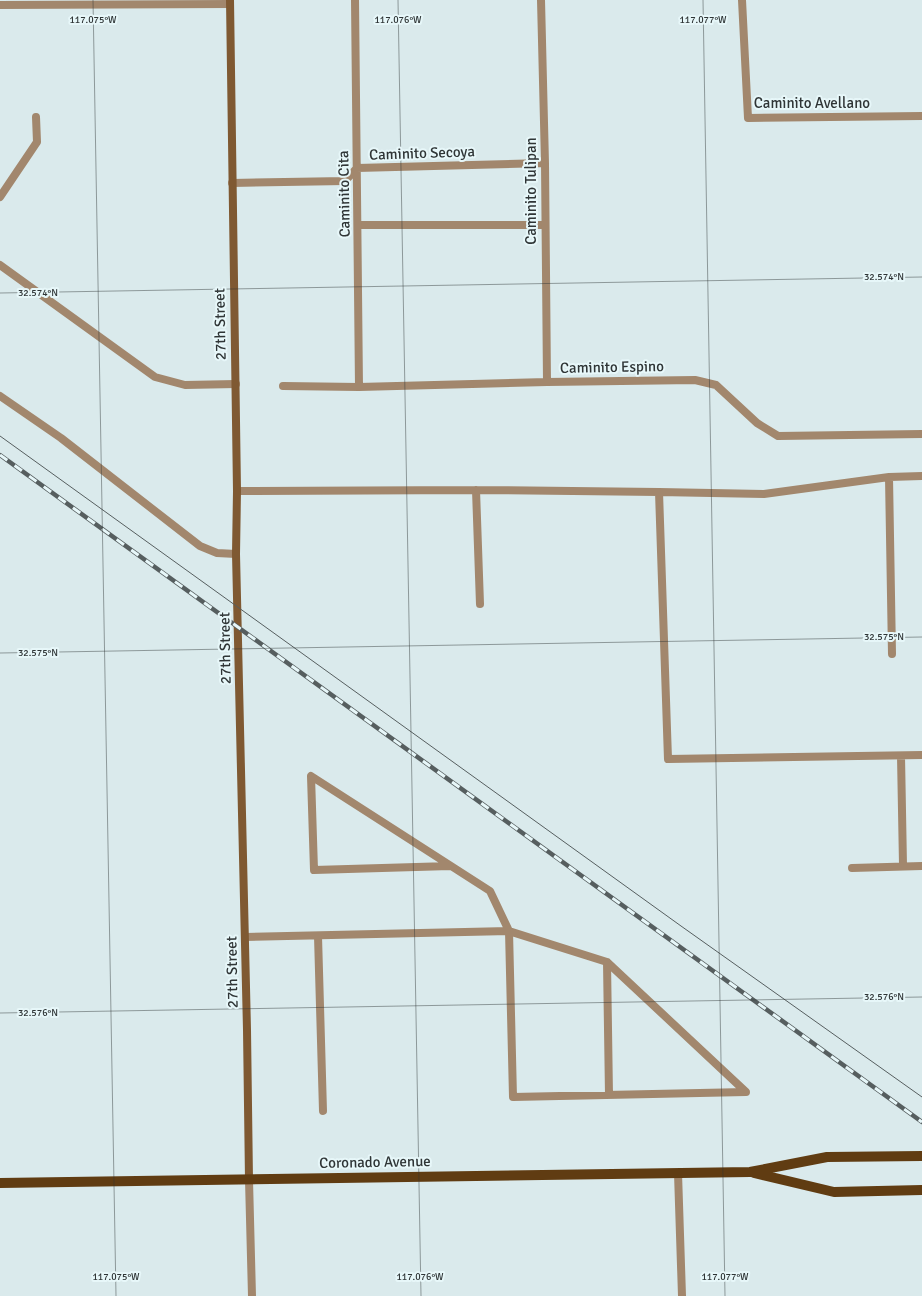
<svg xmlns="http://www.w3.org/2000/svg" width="922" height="1296" font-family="Signika,sans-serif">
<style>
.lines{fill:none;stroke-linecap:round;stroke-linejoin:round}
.lane{stroke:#a2876d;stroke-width:8}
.street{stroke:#a2876d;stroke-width:8}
.secondary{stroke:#7f5932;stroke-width:8}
.primary{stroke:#603c12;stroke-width:10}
.tram{stroke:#565e5f;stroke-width:1}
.rail-casing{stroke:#565e5f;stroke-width:4.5}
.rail{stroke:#e7f7f9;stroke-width:3;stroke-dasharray:9;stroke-linecap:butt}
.ticks{fill:none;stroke:#2f3536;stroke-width:1;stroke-opacity:0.45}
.labels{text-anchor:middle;stroke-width:4;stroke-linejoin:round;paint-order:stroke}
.street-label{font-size:15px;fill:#2f3536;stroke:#e7f7f9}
.ticks-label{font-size:10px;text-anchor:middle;fill:#2f3536;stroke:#e7f7f9;stroke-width:4;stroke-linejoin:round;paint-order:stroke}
</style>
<rect width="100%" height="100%" fill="#daeaec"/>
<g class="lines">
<path class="lane" d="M358,225H545
M0,396L61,438L200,546L217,553L236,554
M476,490L480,604
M237,491L476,490L659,492L668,759L922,755
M659,492L764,494L889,477
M892,654L889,477L922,476
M901,756L903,865
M852,868L922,866
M318,936L323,1111
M245,937L509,931L513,1097L746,1092L607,962L509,931L490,891L311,776L314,870L450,866
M607,962L609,1095"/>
<path class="street" d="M355,0L359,387
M541,0L545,163L547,382
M742,0L748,118L922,116
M0,5L230,4
M232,183L345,181L357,168L545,163
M0,197L37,142L36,117
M0,265L155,377L185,385L236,384
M283,386L359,387L547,382L695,380L716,385L757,423L778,436L922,434
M678,1173L682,1296
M249,1180L252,1296"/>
<path class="secondary" d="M230,0L237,491L236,554L247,1030L249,1180"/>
<path class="primary" d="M754,1173L834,1192L922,1190
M0,1183L750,1172L827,1157L922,1156"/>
<path class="tram" d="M0,436L681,926L922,1097"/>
<defs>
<path id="rail" d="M0,455L922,1122"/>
</defs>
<use href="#rail" class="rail-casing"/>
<use href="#rail" class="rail"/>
</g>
<path class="ticks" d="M93,0L116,1296M398,0L421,1296M703,0L725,1296M0,293L922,277M0,653L922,637M0,1013L922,997"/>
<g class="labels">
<g class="street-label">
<text x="812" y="108">Caminito Avellano</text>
<text transform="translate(422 153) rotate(-2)" y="5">Caminito Secoya</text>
<text transform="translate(531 191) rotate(-90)" y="5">Caminito Tulipan</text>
<text transform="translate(344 194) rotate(-91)" y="5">Caminito Cita</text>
<text transform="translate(220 324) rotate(-91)" y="5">27th Street</text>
<text transform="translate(612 367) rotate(-1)" y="5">Caminito Espino</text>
<text transform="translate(225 648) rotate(-91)" y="5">27th Street</text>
<text transform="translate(232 972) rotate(-91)" y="5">27th Street</text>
<text transform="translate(375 1162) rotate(-1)" y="5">Coronado Avenue</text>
</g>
</g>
<g class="ticks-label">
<text x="93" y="23">117.075°W</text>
<text x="398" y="23">117.076°W</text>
<text x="703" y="23">117.077°W</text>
<text x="884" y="280">32.574°N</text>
<text x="38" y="296">32.574°N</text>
<text x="884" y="640">32.575°N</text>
<text x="38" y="656">32.575°N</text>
<text x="884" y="1000">32.576°N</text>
<text x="38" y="1016">32.576°N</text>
<text x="116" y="1280">117.075°W</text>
<text x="420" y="1280">117.076°W</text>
<text x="725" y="1280">117.077°W</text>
</g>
</svg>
